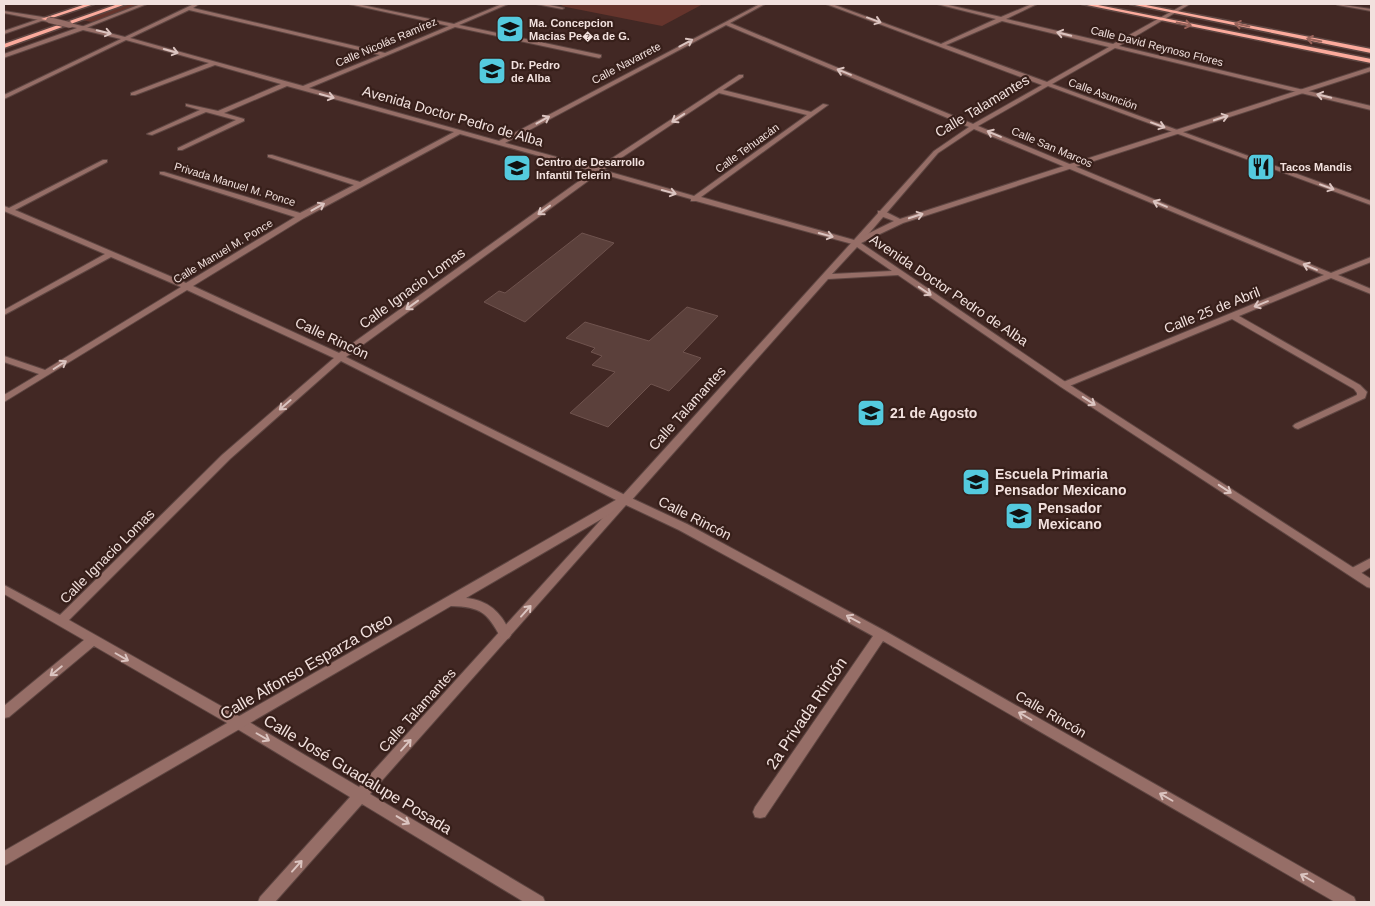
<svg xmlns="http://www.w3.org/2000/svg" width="1375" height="906" font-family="Helvetica,sans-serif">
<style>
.green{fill:#65342c}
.building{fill:#5b403b;stroke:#6f534e}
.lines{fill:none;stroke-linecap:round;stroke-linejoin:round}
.pedestrian-casing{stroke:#5e4642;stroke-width:2}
.minor-casing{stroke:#5e4642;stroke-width:2}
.tertiary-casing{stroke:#5e4642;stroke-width:2}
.primary-casing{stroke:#5e4642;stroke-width:3}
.pedestrian{fill:#966e67;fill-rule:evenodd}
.minor{fill:#966e67;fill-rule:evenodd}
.tertiary{fill:#966e67;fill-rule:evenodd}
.primary{fill:#fbaa9c;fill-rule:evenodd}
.minor-bridge-casing{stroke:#5e4642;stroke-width:7;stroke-linecap:butt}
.minor-bridge{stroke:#966e67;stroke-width:5.5}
.oneway{stroke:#dbc4c0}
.oneway2{stroke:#99645b}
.labels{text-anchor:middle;stroke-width:4.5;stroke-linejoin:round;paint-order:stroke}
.far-poi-label{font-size:11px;font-weight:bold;fill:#f2e1de;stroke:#371f1a;text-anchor:start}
.far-street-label{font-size:11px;fill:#f2e1de;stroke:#371f1a}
.street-label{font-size:14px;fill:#f2e1de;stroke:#371f1a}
.poi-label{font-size:14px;font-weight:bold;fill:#f2e1de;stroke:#371f1a;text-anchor:start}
.near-street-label{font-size:16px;fill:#f2e1de;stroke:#371f1a}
</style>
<rect width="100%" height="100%" fill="#422824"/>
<path class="green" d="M128,4H149L98,23L81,20Z
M565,4H703L662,26L561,6Z"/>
<path class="building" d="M582,233L614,243L525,322L484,302L499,291L505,293Z
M687,307L718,316L683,352L701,358L669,391L651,384L608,427L570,413L615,372L592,365L602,356L591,352L595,348L566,338L585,322L649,341Z"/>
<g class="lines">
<defs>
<path id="pedestrian" d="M141,4H147L86,28L81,27Z
M42,18L47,19L4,34V31Z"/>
<path id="minor" d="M194,4H199L193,8L385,53L449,26L349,4H357L454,24L502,4H508L459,25L601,55V57L599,58L455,27L309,88L499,141L760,4H765L730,23L973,124L1042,85L826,4H832L941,44L996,19L937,4H944L1001,17L1032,4H1037L1006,19L1113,44L1185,4H1190L1119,46L1371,106V110L1115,48L1052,84L1371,201V205L1048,86L978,126L1331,273L1371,257V262L1338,275L1371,289V294L1331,278L1239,316L1360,385L1367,392L1365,398L1298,429L1295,428L1293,426L1295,424L1357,395V393L1354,389L1232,319L1067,387L1064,388L1059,385L1061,383L1324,275L974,129L938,153L859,245H856L696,201H691V199L599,173L346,357L629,497L687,524L885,631L1354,897L1356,902H1335L883,641L765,817L760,818L755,817L753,812L755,807L873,636L679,530L626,505L370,794L543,897L545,902H524L362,804L275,902H258L260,897L350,797L234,727L94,646L9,717L4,718V706L84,640L4,594V585L60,615L222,455L334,358L187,290L4,402V395L39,374L4,362V356L45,370L181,287L111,257L4,315V310L105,254L4,211V206L9,208L103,160H107V162L15,210L186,283L295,217L160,174V172H164L300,213L354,185L268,157V155H272L360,182L454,132L287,86L224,113L244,119V121L182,150H178V148L236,120L206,112L152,135L147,134L200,110L186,106V104L218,111L281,84L215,65L135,95H131V93L209,63L126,40L4,99V95L121,39L83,30L6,57L4,58V54L77,28L68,26L70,23L125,37ZM189,10L380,55L303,86L130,38ZM1002,21L1109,47L1047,82L946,45ZM726,25L969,127L934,151L854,240L701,197L828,105L823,104L811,112L723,90L743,77V75H739L597,168L505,143ZM719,93L807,115L694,196L603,170ZM460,134L593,171L339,353L193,286L304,218ZM341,361L618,501L359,787L244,719L69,620L230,459Z
M536,4H545L564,8L562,9Z
M1336,4L1371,9V11L1338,5Z
M4,11L49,18L52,20L49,22L4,13Z
M1371,558V567L1358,575H1350L1348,572L1350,569Z"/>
<path id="tertiary" d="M1371,67V71L903,223L861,243L1067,383L1371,579V588L1367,587L1061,387L898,275L828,279L629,503L466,598C489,600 503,614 511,635L509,638L505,640L501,638C487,612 481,607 451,606L4,866V851L621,497L853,241L894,221L878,215V211H884L900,219ZM857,247L892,271L832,274Z"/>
<path id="primary" d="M86,4H94L46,20L41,19Z
M118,4H126L4,48V44Z
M1082,4H1093L1371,59V63Z
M1130,4H1141L1371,49V53Z"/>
</defs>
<use href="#pedestrian" class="pedestrian-casing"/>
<use href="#minor" class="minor-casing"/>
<use href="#tertiary" class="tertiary-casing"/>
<use href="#primary" class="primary-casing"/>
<use href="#pedestrian" class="pedestrian"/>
<use href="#minor" class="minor"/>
<use href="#tertiary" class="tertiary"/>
<use href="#primary" class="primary"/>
<defs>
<path id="minor-bridge" d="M49,20L70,25"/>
</defs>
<use href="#minor-bridge" class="minor-bridge-casing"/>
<use href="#minor-bridge" class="minor-bridge"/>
</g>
<defs><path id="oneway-shaft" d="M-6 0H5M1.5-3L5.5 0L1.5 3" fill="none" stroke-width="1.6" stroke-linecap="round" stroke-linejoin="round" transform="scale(1.25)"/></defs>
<g class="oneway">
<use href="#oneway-shaft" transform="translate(874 20) rotate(20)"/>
<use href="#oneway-shaft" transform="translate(104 32) rotate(14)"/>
<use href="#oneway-shaft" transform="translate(1064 34) rotate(-166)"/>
<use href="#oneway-shaft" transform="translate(686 43) rotate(-28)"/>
<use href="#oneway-shaft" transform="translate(171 51) rotate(16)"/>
<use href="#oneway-shaft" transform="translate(844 72) rotate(-158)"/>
<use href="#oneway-shaft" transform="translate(327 96) rotate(15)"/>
<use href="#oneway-shaft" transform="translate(1324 96) rotate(-166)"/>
<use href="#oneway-shaft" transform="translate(678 118) rotate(147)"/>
<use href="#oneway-shaft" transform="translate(1221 118) rotate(-18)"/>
<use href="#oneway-shaft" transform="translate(543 120) rotate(-29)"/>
<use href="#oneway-shaft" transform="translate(1158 125) rotate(20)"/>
<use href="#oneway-shaft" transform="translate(994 134) rotate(-157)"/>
<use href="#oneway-shaft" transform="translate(1327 187) rotate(20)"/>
<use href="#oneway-shaft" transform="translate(669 192) rotate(15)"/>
<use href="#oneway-shaft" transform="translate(1160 204) rotate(-157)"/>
<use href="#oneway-shaft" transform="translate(318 207) rotate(-29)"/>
<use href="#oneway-shaft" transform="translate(544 210) rotate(144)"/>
<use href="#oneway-shaft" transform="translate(916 216) rotate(-18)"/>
<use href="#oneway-shaft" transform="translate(826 235) rotate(15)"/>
<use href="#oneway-shaft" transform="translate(1310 267) rotate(-157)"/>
<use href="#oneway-shaft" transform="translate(925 291) rotate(34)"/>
<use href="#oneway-shaft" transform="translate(1261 304) rotate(158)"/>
<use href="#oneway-shaft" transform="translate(412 305) rotate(144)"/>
<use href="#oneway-shaft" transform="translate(60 365) rotate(-32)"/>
<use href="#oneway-shaft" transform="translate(1089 401) rotate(33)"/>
<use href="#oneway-shaft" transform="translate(285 405) rotate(139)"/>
<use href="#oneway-shaft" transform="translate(1225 489) rotate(33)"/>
<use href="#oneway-shaft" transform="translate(526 611) rotate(-48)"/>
<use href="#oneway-shaft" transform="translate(853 619) rotate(-152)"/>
<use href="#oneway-shaft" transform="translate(122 657) rotate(30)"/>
<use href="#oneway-shaft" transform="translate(56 671) rotate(141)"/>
<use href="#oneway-shaft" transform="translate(1025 716) rotate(-150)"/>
<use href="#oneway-shaft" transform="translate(263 737) rotate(30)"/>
<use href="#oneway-shaft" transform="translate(406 745) rotate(-48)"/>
<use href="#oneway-shaft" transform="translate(1166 797) rotate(-150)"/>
<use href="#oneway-shaft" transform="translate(403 820) rotate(31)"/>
<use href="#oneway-shaft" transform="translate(297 866) rotate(-48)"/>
<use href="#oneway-shaft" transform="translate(1307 878) rotate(-150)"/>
</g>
<g class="oneway2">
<use href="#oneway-shaft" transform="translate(1184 24) rotate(11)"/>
<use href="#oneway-shaft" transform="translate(1242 25) rotate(-169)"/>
<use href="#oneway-shaft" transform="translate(1314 40) rotate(-168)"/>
</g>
<defs>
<symbol id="school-square" viewBox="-11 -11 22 22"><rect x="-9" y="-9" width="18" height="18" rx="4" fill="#54cade" stroke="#371f1a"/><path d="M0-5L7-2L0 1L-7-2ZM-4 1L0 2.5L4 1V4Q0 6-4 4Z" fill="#111"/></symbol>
<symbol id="restaurant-square" viewBox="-11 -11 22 22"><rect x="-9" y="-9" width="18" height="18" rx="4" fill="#54cade" stroke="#371f1a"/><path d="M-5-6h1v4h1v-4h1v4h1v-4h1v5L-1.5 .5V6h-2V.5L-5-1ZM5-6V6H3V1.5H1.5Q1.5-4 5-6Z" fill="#111"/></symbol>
</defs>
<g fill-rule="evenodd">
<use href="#school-square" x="494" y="13" width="32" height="32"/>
<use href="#school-square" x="476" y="55" width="32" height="32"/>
<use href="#restaurant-square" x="1245" y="151" width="32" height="32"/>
<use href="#school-square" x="501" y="152" width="32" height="32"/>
<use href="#school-square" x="855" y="397" width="32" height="32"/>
<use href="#school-square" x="960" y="466" width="32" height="32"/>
<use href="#school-square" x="1003" y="500" width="32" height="32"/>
</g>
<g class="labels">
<g class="far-poi-label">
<text x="529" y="27">Ma. Concepcion<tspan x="529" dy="13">Macias Pe�a de G.</tspan></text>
<text x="511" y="69">Dr. Pedro<tspan x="511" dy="13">de Alba</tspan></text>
<text x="536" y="166">Centro de Desarrollo<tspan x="536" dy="13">Infantil Telerin</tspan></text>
<text x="1280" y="171">Tacos Mandis</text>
</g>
<g class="far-street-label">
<text transform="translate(386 42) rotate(-23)" y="4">Calle Nicolás Ramírez</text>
<text transform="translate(1157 46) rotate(14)" y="4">Calle David Reynoso Flores</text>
<text transform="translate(626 63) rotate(-28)" y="4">Calle Navarrete</text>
<text transform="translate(1103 94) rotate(20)" y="4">Calle Asunción</text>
<text transform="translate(1052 147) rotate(23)" y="4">Calle San Marcos</text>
<text transform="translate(747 148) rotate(-36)" y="4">Calle Tehuacán</text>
<text transform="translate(235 184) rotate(17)" y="4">Privada Manuel M. Ponce</text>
<text transform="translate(223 251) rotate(-31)" y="4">Calle Manuel M. Ponce</text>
</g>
<g class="street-label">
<text transform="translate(982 106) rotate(-31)" y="5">Calle Talamantes</text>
<text transform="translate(453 116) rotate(16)" y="5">Avenida Doctor Pedro de Alba</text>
<text transform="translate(412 288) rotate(-36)" y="5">Calle Ignacio Lomas</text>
<text transform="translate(949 290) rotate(34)" y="5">Avenida Doctor Pedro de Alba</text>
<text transform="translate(1212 310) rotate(-22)" y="5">Calle 25 de Abril</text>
<text transform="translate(332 338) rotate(25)" y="5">Calle Rincón</text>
<text transform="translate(687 408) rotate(-48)" y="5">Calle Talamantes</text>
<text transform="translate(695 518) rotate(27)" y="5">Calle Rincón</text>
<text transform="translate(107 556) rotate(-45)" y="5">Calle Ignacio Lomas</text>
<text transform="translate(417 710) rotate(-48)" y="5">Calle Talamantes</text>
<text transform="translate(1051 714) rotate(30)" y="5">Calle Rincón</text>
</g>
<g class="poi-label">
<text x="890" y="418">21 de Agosto</text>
<text x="995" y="479">Escuela Primaria<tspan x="995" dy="16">Pensador Mexicano</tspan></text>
<text x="1038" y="513">Pensador<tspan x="1038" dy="16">Mexicano</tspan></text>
</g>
<g class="near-street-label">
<text transform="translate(306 666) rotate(-30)" y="6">Calle Alfonso Esparza Oteo</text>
<text transform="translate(806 713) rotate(-56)" y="6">2a Privada Rincón</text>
<text transform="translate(358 774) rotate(31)" y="6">Calle José Guadalupe Posada</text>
</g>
</g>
<rect width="1375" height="906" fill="none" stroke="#f2e1de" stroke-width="10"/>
</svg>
